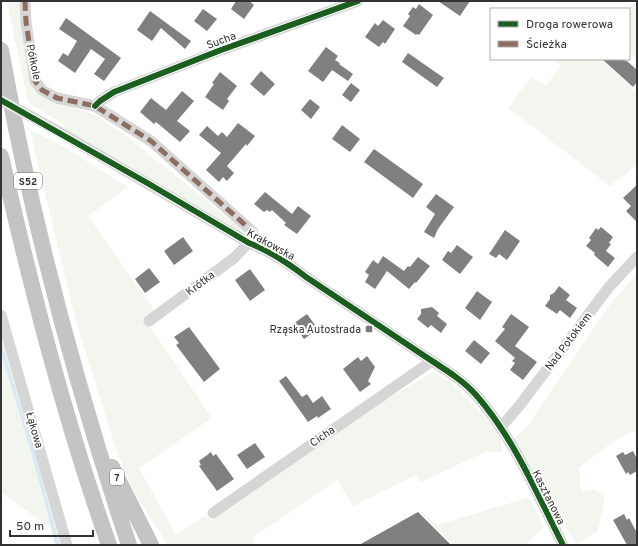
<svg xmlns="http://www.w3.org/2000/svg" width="638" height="546" font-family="Overpass,sans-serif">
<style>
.green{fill:#f2f6ee}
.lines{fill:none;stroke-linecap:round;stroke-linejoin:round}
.stream{stroke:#dbe9f4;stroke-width:3.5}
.building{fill:#808080}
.minor{stroke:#d6d6d6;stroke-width:11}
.highway{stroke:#c4c4c4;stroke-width:16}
.minor-bridge{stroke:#d6d6d6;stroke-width:11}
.quiet{stroke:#8d6e63;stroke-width:5;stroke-dasharray:10 5;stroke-linecap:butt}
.cycleway-casing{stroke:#fff;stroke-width:8}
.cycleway{stroke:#1b5e20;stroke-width:6}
.poi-dot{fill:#7a7a7a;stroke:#fff;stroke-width:1.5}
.labels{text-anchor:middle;stroke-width:4;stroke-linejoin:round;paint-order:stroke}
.shield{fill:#fff;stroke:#707070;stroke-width:1}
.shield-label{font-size:10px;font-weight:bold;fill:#323232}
.street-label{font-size:11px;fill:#323232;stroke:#fff}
.poi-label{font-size:11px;fill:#323232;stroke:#fff;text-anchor:end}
</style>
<rect width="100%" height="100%" fill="#fff"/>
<path class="green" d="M7,1H22L32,84L55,101L95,115L125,135L248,234L241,232L65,130L64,125L28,102Z
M636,1H637V59L629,52V9H628Z
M554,59H600L637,92V165L610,186L508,108L531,77L546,86L561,65Z
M30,130L59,144L128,187L88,216L155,311L145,319L212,418L139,468L176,535L206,515L211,521L231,508L372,408L433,372L451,382L488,420L501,438L502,452H485L421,482L416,475L353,506L337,480L252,538L256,545H168L135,494L116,449L75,318Z
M637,273V430C615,438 597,454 579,468L581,492L594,489L605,497L597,532L576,544L514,439L528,425L609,306Z
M1,334L62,545H55L50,528L1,492Z
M527,498L531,500L544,527L525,545H498L495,542L493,545H453L420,512H422L437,525Z"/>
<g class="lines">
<path class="stream" d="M1,347L32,449L58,545"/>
</g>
<path class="building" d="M236,1H249L254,5L244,19L231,9Z
M438,1H470L460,16Z
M419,4L433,15L419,35L417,34L416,35L403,26L410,16L408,14L413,7L416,9Z
M203,9L217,19L207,31L194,21Z
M150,11L191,41L185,49L161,28L152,41L137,30Z
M66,18L121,58L104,81L94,74L105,59L91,49L75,73L58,61L63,53L68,56L77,41L59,29Z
M383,20L395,29L385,44L383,42L379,47L365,37L375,23L378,26Z
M326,47L338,56L335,60L340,63L339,64L353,74L348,81L332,70L323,82L308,71Z
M408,53L444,78L437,87L402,62Z
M602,59H619L627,61L637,70V82L633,87Z
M261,71L275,84L264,96L250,84Z
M220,72L237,86L227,99L229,101L223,110L205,97L214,84L212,83Z
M351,83L360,90L351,102L342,95Z
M182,91L194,101L177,121L190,131L180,142L156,122L154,124L140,112L151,98L166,110Z
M310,99L320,107L311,119L301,110Z
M238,123L255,136L247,146L246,144L227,166L234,173L227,181L223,177L219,182L206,170L221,153L199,135L207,126L218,136L222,132L227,137Z
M342,125L360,139L350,152L332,139Z
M374,149L423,184L413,198L364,162Z
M637,185V222L626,211L631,206L623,198Z
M265,192L292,214L298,206L311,216L297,234L284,225L286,223L272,210L270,212L267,210L264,212L254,204Z
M436,194L454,207L438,229L434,238L424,232L435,214L426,207Z
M601,227L613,237L609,243L611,244L606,251L615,258L608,267L594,255L595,253L586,246L591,240L589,238L596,228L598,230Z
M505,230L520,241L507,260L499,254L496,258L489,254Z
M183,237L193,251L174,265L164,251Z
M457,245L473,257L460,274L442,260L448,251L451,253Z
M383,256L404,271L408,266L410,267L418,257L430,266L416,283L415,282L409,289L387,271L375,289L365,282L369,275L365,272L373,260L378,264Z
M149,268L160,282L145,293L135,279Z
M250,269L265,290L250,301L235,280Z
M559,286L570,295L566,300L577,308L570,318L560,310L557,314L545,306L550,299V295L554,293Z
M477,291L492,302L480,320L465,308Z
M432,307L439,313L437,316L447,324L441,333L431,325L428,328L417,319L421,314V309Z
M307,314L318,329L304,339L293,324Z
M511,314L529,327L515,346L537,362L523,380L510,370L515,363L512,361L515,358L495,341L505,329L502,327Z
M189,327L220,369L204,382L176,345L179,343L174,337Z
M474,340L490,353L481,364L465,351Z
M367,356L375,367L368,381L371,384L360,392L343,369L358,357L361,361Z
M286,376L302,397L307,394L313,403L322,396L331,409L318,418L317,416L308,422L279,381Z
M255,443L265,457L247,469L237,455Z
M633,451L637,459V471L630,475L628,472L626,474L616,456L623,452L625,455Z
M211,452L213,456L216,454L234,479L217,491L199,466L201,465L199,461Z
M418,512L451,545H359Z
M624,514L627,520L629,518L637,533V545H627L613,520Z"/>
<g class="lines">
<path class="minor" d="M25,1L26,22L35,81L42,90L57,98L95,106L151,141L253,232V238L234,258L149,321
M95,106L100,101L114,92L221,50L358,1
M56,130L249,243C270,251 288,263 306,277C344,302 382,328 420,353C439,366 461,378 476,395C514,438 537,494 563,545
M1,315L67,545
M501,427L520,405L609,287L637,257
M213,513L432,361"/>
<path class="highway" d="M1,50C31,218 75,383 129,545
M1,156C31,287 64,418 109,545
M112,467L151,545"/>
<path class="minor-bridge" d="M1,100L56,130"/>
<path class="quiet" d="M25,1L26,22L35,81L42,90L57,98L95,106L151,141L253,232V238L249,243"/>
<defs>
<path id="cycleway" d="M1,100L149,184L249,243C270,251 288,263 306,277C344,302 382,328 420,353C439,366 461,378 476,395C514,438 537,494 563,545
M95,106L100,101L114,92L221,50L358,1"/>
</defs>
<use href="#cycleway" class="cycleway-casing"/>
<use href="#cycleway" class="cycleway"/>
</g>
<rect class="poi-dot" x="365" y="325" width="8" height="8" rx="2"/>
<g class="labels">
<g class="shield">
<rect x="14" y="173" width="28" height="16" rx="3"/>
<rect x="110" y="469" width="14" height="16" rx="3"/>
</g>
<g class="shield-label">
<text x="28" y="185">S52</text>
<text x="117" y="481">7</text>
</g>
<g class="street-label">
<text transform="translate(221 40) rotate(-20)" y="4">Sucha</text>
<text transform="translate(34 62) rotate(78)" y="4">Półkole</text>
<text transform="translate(271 244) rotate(29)" y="4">Krakowska</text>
<text transform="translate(200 283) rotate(-37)" y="4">Krótka</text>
<text transform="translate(568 341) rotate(-53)" y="4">Nad Potokiem</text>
<text transform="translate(35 430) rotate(74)" y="4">Łąkowa</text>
<text transform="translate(322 436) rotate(-35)" y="4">Cicha</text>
<text transform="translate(549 497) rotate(63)" y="4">Kasztanowa</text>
</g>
<g class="poi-label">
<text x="361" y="333">Rząska Autostrada</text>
</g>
</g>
<rect width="638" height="546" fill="none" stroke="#323232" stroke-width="4"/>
<rect x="490" y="8" width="140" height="52" fill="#ffffff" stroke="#adadad"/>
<rect x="498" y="21" width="20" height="6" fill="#1b5e20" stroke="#adadad"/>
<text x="526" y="28" font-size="12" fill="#323232">Droga rowerowa</text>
<rect x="498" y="41" width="20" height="6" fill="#8d6e63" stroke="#adadad"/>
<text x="526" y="48" font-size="12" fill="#323232">Ścieżka</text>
<path d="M10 530v6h83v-6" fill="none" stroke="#323232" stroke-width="2"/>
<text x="16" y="530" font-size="12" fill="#323232" stroke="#ffffff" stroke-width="3" paint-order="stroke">50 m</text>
</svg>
